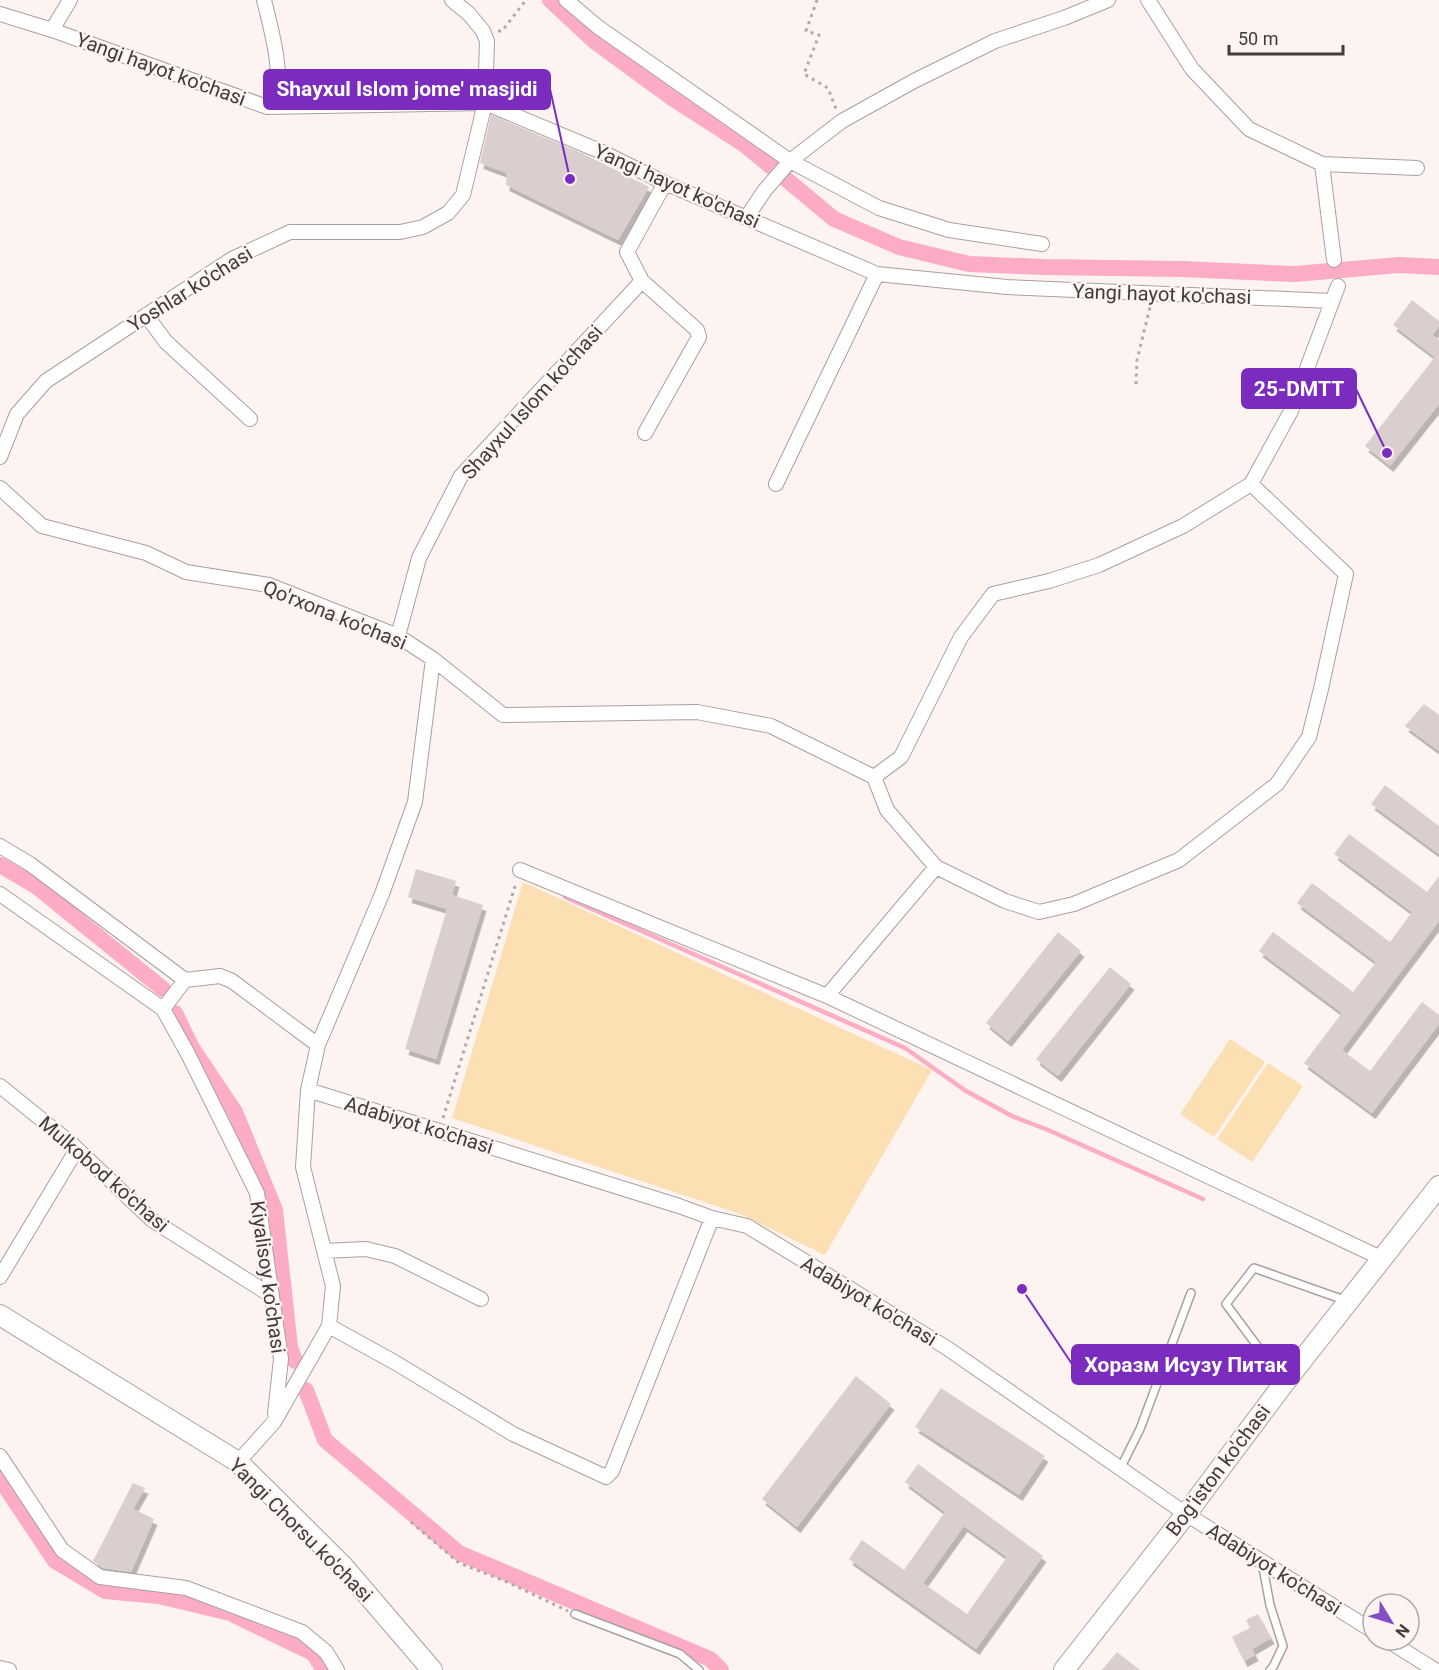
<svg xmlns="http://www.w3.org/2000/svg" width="1439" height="1670" font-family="Roboto,sans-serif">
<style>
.green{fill:#fcdfb3}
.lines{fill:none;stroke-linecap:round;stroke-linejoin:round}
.stream{stroke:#fcacc4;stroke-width:4.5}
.canal{stroke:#fcacc4;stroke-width:16}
.building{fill:#dacece;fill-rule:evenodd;filter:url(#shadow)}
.lane-casing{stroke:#aaa09c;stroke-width:10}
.street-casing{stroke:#aaa09c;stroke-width:16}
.secondary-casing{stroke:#aaa09c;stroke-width:22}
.path{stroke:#b0a9a7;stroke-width:3;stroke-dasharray:3 4.5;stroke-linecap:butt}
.lane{stroke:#fff;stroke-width:7}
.street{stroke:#fff;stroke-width:14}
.secondary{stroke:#fff;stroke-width:20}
.labels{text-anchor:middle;stroke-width:4.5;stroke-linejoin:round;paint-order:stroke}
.street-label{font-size:20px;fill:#403c3b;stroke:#fdf4f1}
.leader{fill:none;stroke:#7b2cbf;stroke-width:2}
.callout-dot{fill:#7b2cbf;stroke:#fdf4f1;stroke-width:2}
.callout{fill:#7b2cbf;stroke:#7b2cbf;stroke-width:2}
.callout-label{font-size:21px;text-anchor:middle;font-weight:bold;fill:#fff}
</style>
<defs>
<filter id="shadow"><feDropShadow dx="3.5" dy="6" stdDeviation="0" flood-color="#0004"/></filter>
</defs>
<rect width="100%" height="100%" fill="#fdf4f1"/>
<path class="green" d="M523,882L932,1070L825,1255L740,1214L452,1118Z
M1230,1039L1265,1062L1214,1137L1180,1114Z
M1268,1063L1303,1086L1252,1162L1217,1139Z"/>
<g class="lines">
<path class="stream" d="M565,897L905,1048L966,1091L1012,1116L1048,1130L1203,1199"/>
<path class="canal" d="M550,0L594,41L672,98L745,145L834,219L899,247L969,264L1044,267L1182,269L1295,274L1399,265L1439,267
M0,865L36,886L163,989
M175,1013L192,1048L235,1112L275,1210L290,1347L295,1361
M306,1390L325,1440L459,1553L710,1659L721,1670
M0,1479L55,1561L105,1591L159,1596L230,1613L313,1653L324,1670"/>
</g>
<path class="building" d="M491,115L584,154L649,187L618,240L506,185L507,173L480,163Z
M1412,300L1439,321V326L1432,335L1439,340V404L1390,466L1365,446L1435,357L1393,325Z
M1424,704L1439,715V751L1405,726Z
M1385,785L1439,826V854L1371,804Z
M1349,834L1427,892L1439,876V921L1342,1050L1370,1071L1422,1002L1439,1015V1024L1372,1113L1304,1063L1342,1013L1259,951L1273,932L1353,992L1376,962L1297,903L1312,883L1390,942L1412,912L1334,854Z
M416,869L456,881L452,895L483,905L436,1059L405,1049L447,909L408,897Z
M1058,932L1081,951L1008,1041L986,1023Z
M1110,967L1131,984L1058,1076L1036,1059Z
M856,1376L891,1404L797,1527L762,1499Z
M941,1388L1045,1456L1019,1495L915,1427Z
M918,1464L1043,1556L976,1649L849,1559L862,1540L904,1570L945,1512L905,1482ZM964,1526L1007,1557L967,1614L923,1583Z
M133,1483L145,1488L133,1509L154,1519L131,1572L103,1568L93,1561Z
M1258,1614L1271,1638L1252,1649L1255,1655L1244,1661L1232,1637L1250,1628L1246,1620Z
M1117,1652L1140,1670H1102Z"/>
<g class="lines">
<defs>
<path id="lane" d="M1284,1382L1226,1304L1254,1268L1347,1301
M1120,1469L1140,1429L1191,1293
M1262,1562L1270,1605L1283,1646L1273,1667L1270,1670
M575,1614L680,1654L699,1670"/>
<path id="street" d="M264,0C273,37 282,68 277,106
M566,0L598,27L790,161L879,208L949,230L1042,244
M1148,0L1192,69L1249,129L1322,164L1334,260
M0,14L52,30L267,107L485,103L602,152L665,183L877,274L1007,287L1332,301
M52,30L70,0
M1322,164L1417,168
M746,218L765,190L790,161L842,121L914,81L995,41L1064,18L1108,0
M642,281L697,330L699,337L645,433
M146,315L166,342L250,419
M0,457L17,414L46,381L232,259L290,232H400L423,227L448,213L463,195L485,103L487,41L483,31L469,14L452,0
M776,484L877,274
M0,488L42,526L146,553L186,572L269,585L398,636L433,659L503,715L697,712L771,726L874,777
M398,636L419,558L461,476L642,281L627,252L665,183
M874,777L887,810L936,867L1005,901L1039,912L1074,904L1179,860L1277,784L1309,737L1321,689L1346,574L1251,484
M874,777L901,757L961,637L993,594L1049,581L1099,565L1183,526L1251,484L1291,411L1338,286
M0,846L30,864L185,980L220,976L232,981L318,1045
M520,870L827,996L1383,1259
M0,894L163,1009
M185,980L163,1009L188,1054L257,1193L281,1359L275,1414
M827,996L936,867
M0,1086L73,1145L152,1220L272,1296
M308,1090L679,1206L712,1218L747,1226L947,1348L1186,1514L1373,1631
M324,1251L366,1249L395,1256L481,1299
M0,1277L77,1149
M329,1326L396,1363L513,1434L606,1477L612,1471L712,1218
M0,1456L62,1550L100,1577L186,1588L302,1632L326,1652L337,1670
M238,1462L274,1422L329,1326L333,1286L303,1167L308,1090L318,1045L382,894L415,802L433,659
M1387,1640L1435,1670
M0,1668L9,1670"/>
<path id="secondary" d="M0,1315L238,1462L342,1565L432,1670
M1064,1670L1186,1514L1285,1382L1439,1186"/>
</defs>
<use href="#lane" class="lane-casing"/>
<use href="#street" class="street-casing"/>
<use href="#secondary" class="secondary-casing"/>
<path class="path" d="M817,0L806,31L819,35L804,74L828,88L836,109
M498,31H502L526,0
M1136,384L1137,360L1150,307
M443,1118L516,883
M411,1522L459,1563L505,1581L568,1611"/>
<use href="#lane" class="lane"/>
<use href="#street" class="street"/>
<use href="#secondary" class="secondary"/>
</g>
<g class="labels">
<g class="street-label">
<text transform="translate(161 69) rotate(20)" y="7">Yangi hayot ko'chasi</text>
<text transform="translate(677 186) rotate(24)" y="7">Yangi hayot ko'chasi</text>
<text transform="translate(190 289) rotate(-32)" y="7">Yoshlar ko'chasi</text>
<text transform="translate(1162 294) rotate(2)" y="7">Yangi hayot ko'chasi</text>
<text transform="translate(532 402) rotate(-48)" y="7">Shayxul Islom ko'chasi</text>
<text transform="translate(335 615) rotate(22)" y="7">Qo'rxona ko'chasi</text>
<text transform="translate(419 1125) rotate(17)" y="7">Adabiyot ko'chasi</text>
<text transform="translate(104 1174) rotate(41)" y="7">Mulkobod ko'chasi</text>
<text transform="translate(268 1277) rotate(82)" y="7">Kiyalisoy ko'chasi</text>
<text transform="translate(869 1301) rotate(31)" y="7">Adabiyot ko'chasi</text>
<text transform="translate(1218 1470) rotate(-53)" y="7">Bog'iston ko'chasi</text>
<text transform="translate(301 1530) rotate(45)" y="7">Yangi Chorsu ko'chasi</text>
<text transform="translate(1274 1569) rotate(32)" y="7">Adabiyot ko'chasi</text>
</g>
</g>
<path class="leader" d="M570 179L550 89M1387 453L1356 389M1022 1289L1072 1364"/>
<g class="callout-dot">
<circle cx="570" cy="179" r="6"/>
<circle cx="1387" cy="453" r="6"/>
<circle cx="1022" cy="1289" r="6"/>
</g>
<g class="callout">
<rect x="264" y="70" width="286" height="39" rx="6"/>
<rect x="1242" y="369" width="114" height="39" rx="6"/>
<rect x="1072" y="1345" width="227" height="39" rx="6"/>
</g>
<g class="callout-label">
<text x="407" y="96">Shayxul Islom jome' masjidi</text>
<text x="1299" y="396">25-DMTT</text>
<text x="1186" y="1372">Хоразм Исузу Питак</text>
</g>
<g transform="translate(1391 1622) rotate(128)"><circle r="28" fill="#fdf4f1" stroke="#b1aaa8" stroke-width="1.5"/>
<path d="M0-4.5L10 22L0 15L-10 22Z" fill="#834ec6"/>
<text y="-9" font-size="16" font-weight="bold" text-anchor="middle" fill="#403c3b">N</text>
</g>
<path d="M1229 45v9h114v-9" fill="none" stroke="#403c3b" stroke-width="3"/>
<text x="1238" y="45" font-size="18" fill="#403c3b" stroke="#fdf4f1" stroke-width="4.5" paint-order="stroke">50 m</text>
</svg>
